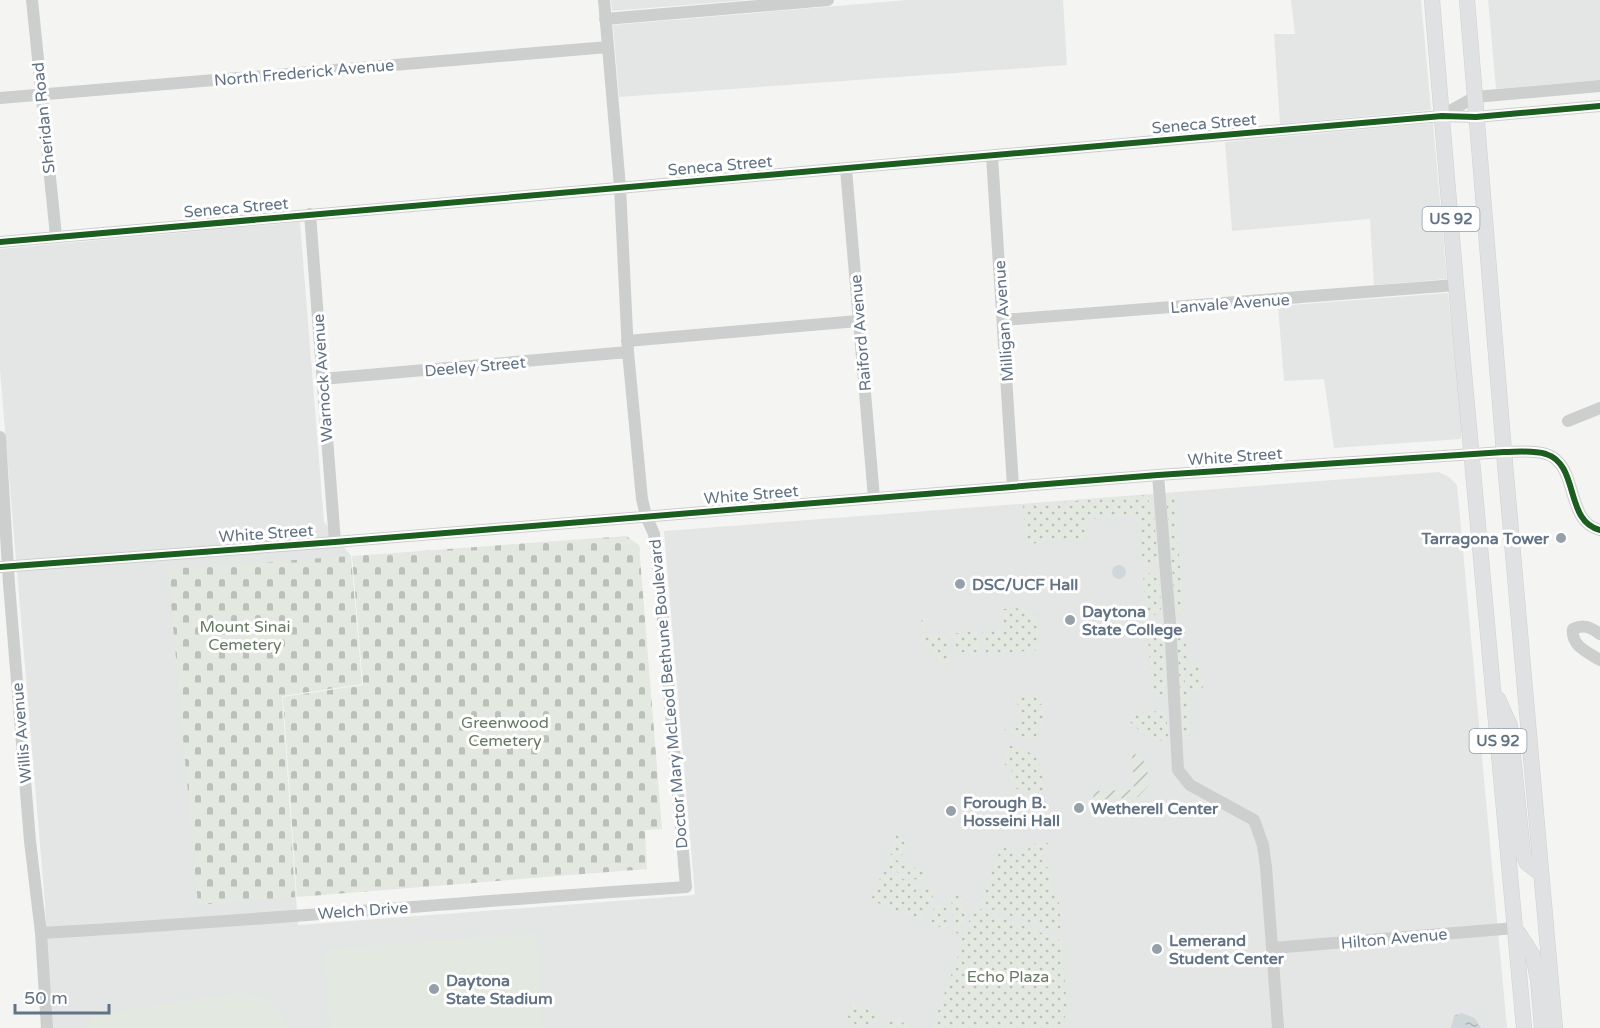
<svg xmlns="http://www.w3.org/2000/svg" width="1600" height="1028" font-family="'Varela Round',sans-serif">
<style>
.built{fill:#e4e6e5}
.grass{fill:url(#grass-dots)}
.cemetery{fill:url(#cemetery-stones)}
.garden{fill:url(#garden-furrows)}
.pitch{fill:#e3e8e0}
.water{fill:url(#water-ripples)}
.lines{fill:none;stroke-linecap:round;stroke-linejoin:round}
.major-casing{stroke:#cfd1d1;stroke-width:16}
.minor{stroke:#cdcfcf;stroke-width:12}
.major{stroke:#e0e1e2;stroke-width:15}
.cycleway-casing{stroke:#fff;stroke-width:10}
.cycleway{stroke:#1b5e20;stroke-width:6}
.poi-dot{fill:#95a0ab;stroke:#fff;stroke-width:2}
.labels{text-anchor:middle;stroke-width:6;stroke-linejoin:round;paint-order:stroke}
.shield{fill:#fff;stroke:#919daa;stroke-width:1.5}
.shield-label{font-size:15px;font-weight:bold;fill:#627385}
.street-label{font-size:16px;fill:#627385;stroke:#fff}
.poi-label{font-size:16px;font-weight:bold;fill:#627385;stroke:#fff;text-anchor:start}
.park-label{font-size:16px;fill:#657b61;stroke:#fff}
</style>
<defs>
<pattern id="grass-dots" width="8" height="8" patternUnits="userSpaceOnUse" patternTransform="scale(1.5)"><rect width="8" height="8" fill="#e3e8e0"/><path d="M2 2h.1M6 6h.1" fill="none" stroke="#bbc0bb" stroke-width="1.8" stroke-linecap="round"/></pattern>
<pattern id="cemetery-stones" width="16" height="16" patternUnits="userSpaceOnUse" patternTransform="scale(1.5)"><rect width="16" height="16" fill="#e3e8e0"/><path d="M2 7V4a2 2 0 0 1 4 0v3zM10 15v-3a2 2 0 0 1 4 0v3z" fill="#bbc0bb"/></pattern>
<pattern id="garden-furrows" width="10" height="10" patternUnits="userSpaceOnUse" patternTransform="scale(1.5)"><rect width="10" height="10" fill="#e3e8e0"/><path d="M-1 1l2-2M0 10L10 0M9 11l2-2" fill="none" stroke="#bbc0bb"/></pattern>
<pattern id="water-ripples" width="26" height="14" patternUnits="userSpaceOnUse" patternTransform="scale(1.5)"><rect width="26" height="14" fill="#d0d7da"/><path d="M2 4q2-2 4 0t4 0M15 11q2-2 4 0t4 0" fill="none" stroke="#acb3b6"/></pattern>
</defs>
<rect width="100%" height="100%" fill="#f4f5f2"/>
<path class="built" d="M611,0H747L612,11Z
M907,0H1063L1067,65L619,97L613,25Z
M1291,0H1421L1431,110L1280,124L1274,34H1295Z
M1488,0H1600V80L1496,89Z
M1433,123L1447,279L1374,285L1370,219L1232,231L1225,142Z
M300,222L324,522L351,556L362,684L282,696L298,925L695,895L664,531L1439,472L1449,477L1457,485L1507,1028H51L45,904L0,370V249Z
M1448,293L1461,414V439L1334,448L1324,379L1284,381L1278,306Z"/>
<path class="grass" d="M1170,493H1174L1184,615L1176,613L1167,507V502H1169L1167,498Z
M1148,495L1150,498L1148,499L1150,504H1153L1158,565L1143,566L1139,515L1086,519L1088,539L1039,541V543L1026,544L1023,505L1028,507L1038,504Z
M1159,573L1161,608L1159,613L1154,615L1146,612L1143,574Z
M1026,608L1038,619L1039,650L988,654L985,651L982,631L1004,630L1002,609Z
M923,615L925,636L946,634L950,670L924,647L921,616Z
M1185,630L1187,664L1184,679L1189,693L1190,741L1182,737L1177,634Z
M977,631L980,651L976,655L968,656V652H957L951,634Z
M1152,631L1160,632L1164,637L1166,692L1161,696L1155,695L1152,689L1148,639Z
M1200,664L1203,689L1202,691L1192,692C1187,683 1187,674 1190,665Z
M1042,695L1043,704L1037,706L1038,712L1044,711L1043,725L1038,723L1035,727L1041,730L1038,732V737L1028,739L1003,730L1017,728L1021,723L1018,705L1012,698Z
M1161,711L1166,714L1168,736C1156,750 1140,730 1130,722L1129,718L1134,713Z
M1007,745C1041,754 1041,758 1044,792L1034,793L1033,795L1012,787L1014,782L1010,780L1012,770L1003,763L1008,751L1003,746Z
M897,832L906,845L901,858L889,854Z
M1048,843V851L1041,854L1043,866L1050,868L1051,887L1059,903L1061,933L979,905L1002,845C1010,853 1015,854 1026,852L1032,844Z
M888,857L926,872L922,882L884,867Z
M883,871L921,886L897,911L871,900Z
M924,888L935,891L923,920L901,911Z
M951,896H959L967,915L959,934L954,932Z
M935,905H946L947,912L942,913V920H947L948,930L929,923Z
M975,907L1062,941L1067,1012L1060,1028H932L962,945L960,944Z
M851,1003L885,1015L870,1025L855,1028L854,1021L846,1016Z
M890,1018L912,1026V1028H886Z"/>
<path class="cemetery" d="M626,536L639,545L662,829L645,830L647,869L297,897L283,697L363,685L352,556Z
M351,556L361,684L281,696L295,897L198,905L168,569Z"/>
<path class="garden" d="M1132,753C1148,758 1147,770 1149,785L1138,797L1093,800L1094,791L1134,790Z"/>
<path class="pitch" d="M536,933L543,1028H330L325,949Z
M241,992C267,998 279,999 287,1028H87L92,1016Z"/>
<path class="water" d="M1112 572a7 7 0 1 1 14 0a7 7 0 1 1-14 0Z
M1462,1013L1475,1018L1481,1028H1451L1454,1016Z"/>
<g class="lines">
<defs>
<path id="major" d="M1432,0L1456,285L1524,1028
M1467,0L1504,452L1555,1028
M1498,699L1510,726L1523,854L1527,863L1541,874
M1517,931L1533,956L1538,979L1542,1028"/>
</defs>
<use href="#major" class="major-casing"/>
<path class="minor" d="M32,0L56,236
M605,19L828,0
M0,98L608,47
M1443,115L1475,97L1600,86
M992,156L1013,486
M846,169L874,498
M310,214L335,542
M0,242L1442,116L1476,117L1600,106
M1003,320L1456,285
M627,341L858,321
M322,379L628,352
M1568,421L1600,408
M0,437L9,584L30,841L41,933L47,1028
M1158,475L1170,623L1178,770L1190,785L1254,820L1263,845L1266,867L1278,1028
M0,567L335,542L1158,475L1504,452C1517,452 1532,450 1546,454C1580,465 1564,521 1600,530
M1600,634C1590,627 1584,624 1573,629C1571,646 1587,652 1600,660
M41,933C256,921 471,901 686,887L659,575L654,534L646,516L642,499L628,352L620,187L604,0
M1273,948L1515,928"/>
<use href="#major" class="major"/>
<defs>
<path id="cycleway" d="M0,242L1442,116L1476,117L1600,106
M0,567L335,542L1158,475L1504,452C1517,452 1532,450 1546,454C1580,465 1564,521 1600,530"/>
</defs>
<use href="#cycleway" class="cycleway-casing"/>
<use href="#cycleway" class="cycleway"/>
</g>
<g class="poi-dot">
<circle cx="1561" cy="538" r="6"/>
<circle cx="960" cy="584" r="6"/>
<circle cx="1070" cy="620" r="6"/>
<circle cx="1079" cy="808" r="6"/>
<circle cx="951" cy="811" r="6"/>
<circle cx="1157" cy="949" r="6"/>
<circle cx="434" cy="989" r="6"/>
</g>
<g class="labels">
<g class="shield">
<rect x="1422.5" y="207" width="57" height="24" rx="4.5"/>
<rect x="1469.5" y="729" width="57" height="24" rx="4.5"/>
</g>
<g class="shield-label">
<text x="1451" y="224">US 92</text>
<text x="1498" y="746">US 92</text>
</g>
<g class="street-label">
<text transform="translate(304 72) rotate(-5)" y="6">North Frederick Avenue</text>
<text transform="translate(43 118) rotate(-96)" y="6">Sheridan Road</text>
<text transform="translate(1204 123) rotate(-5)" y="6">Seneca Street</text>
<text transform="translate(720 165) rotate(-5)" y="6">Seneca Street</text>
<text transform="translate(236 207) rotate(-5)" y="6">Seneca Street</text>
<text transform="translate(1230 303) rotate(-4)" y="6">Lanvale Avenue</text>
<text transform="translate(1003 321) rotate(-94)" y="6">Milligan Avenue</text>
<text transform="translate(860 333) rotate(-95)" y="6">Raiford Avenue</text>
<text transform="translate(475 366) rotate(-5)" y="6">Deeley Street</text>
<text transform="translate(322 378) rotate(-94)" y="6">Warnock Avenue</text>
<text transform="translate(1235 456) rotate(-4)" y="6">White Street</text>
<text transform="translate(751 494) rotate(-5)" y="6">White Street</text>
<text transform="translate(266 533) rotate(-4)" y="6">White Street</text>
<text transform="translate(668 694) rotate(-95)" y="6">Doctor Mary McLeod Bethune Boulevard</text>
<text transform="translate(21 733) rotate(-95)" y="6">Willis Avenue</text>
<text transform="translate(363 910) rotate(-4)" y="6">Welch Drive</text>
<text transform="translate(1394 938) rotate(-5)" y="6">Hilton Avenue</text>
</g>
<g class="poi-label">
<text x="1549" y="544" text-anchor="end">Tarragona Tower</text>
<text x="972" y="590">DSC/UCF Hall</text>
<text x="1082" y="617">Daytona<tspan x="1082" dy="18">State College</tspan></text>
<text x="963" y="808">Forough B.<tspan x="963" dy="18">Hosseini Hall</tspan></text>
<text x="1091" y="814">Wetherell Center</text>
<text x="1169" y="946">Lemerand<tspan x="1169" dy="18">Student Center</tspan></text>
<text x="446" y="986">Daytona<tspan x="446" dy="18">State Stadium</tspan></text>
</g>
<g class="park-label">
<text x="245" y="632">Mount Sinai<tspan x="245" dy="18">Cemetery</tspan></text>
<text x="505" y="728">Greenwood<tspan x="505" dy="18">Cemetery</tspan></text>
<text x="1008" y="982">Echo Plaza</text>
</g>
</g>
<path d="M15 1004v9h94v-9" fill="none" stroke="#627385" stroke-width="3"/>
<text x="24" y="1004" font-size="18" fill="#627385" stroke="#ffffff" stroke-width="4.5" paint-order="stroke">50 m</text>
</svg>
